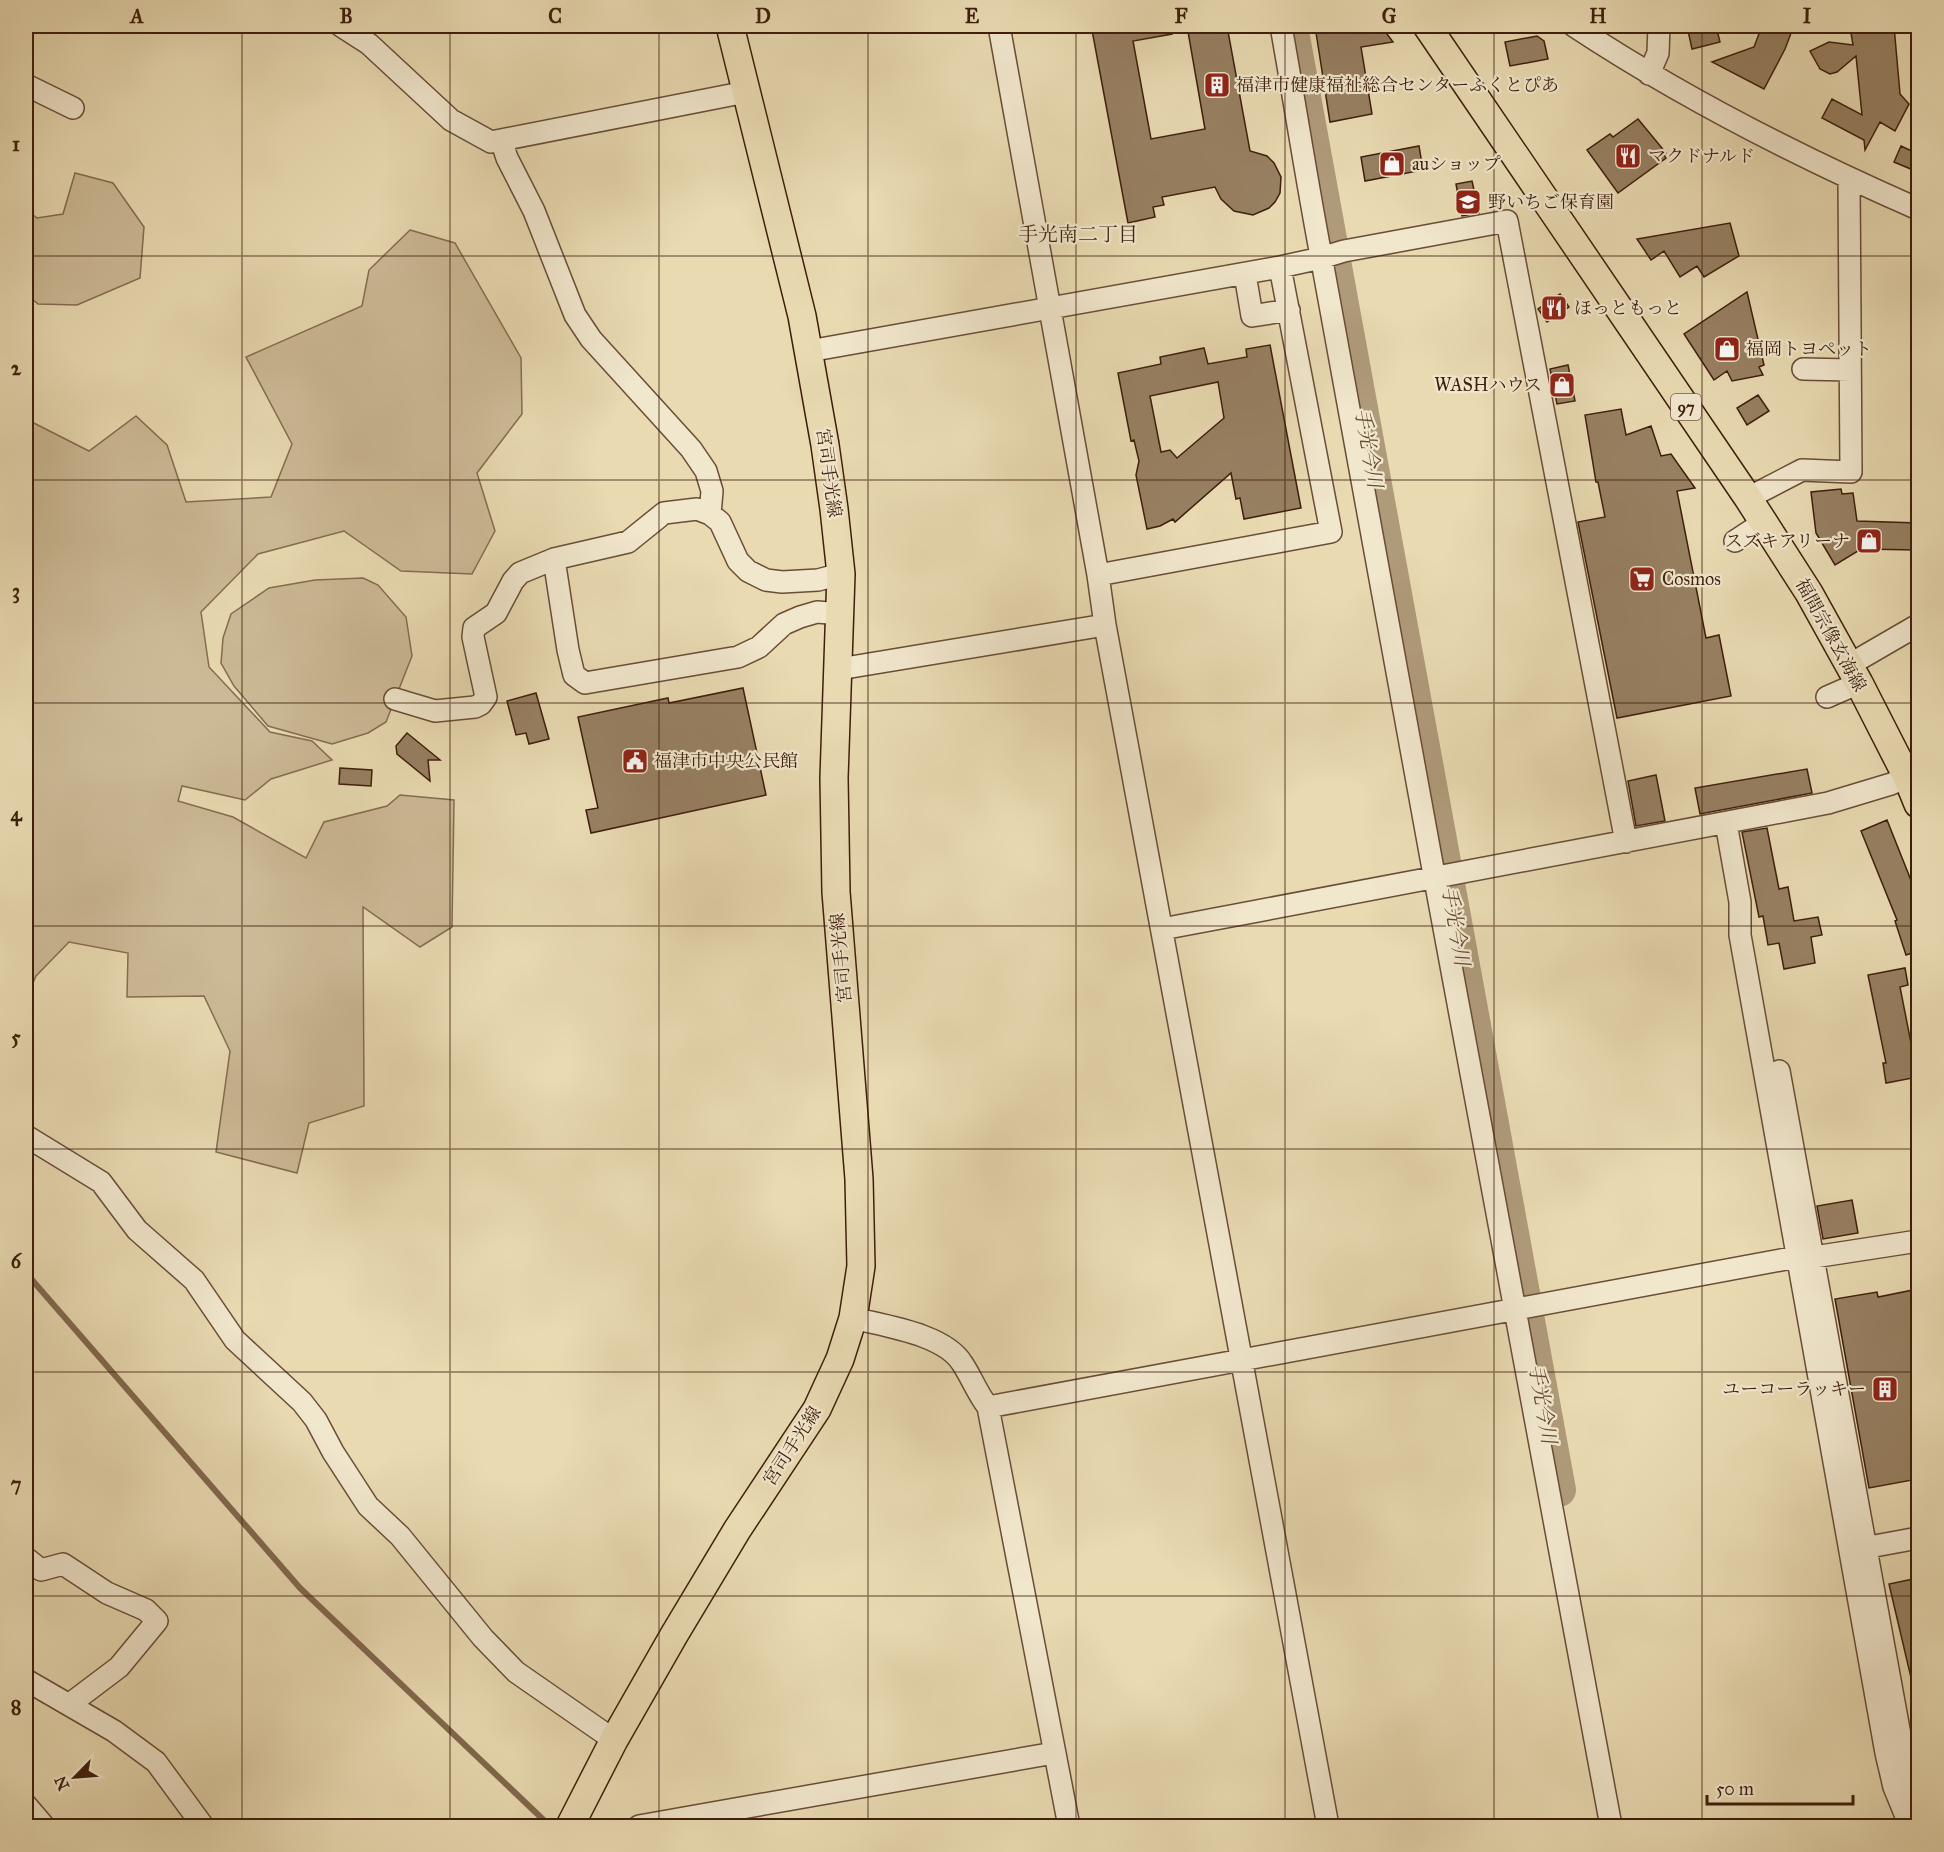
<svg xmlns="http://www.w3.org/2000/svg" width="1944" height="1852" font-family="'IM FELL Great Primer','Noto Serif JP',serif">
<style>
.green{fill:#ccba96;stroke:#856c51;stroke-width:1.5}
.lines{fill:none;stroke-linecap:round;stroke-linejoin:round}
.stream{stroke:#82684e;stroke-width:6}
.river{stroke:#af9a7a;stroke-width:34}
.building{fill:#978062;stroke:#3e1e0c;stroke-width:1.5;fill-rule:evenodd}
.minor-casing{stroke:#694d36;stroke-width:24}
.major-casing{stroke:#3e1e0c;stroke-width:30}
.minor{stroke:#f1e7cd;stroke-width:21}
.major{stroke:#e9dab2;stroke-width:27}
.grid{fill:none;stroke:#3e1e0c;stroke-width:1.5;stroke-opacity:0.55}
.labels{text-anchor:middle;stroke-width:4.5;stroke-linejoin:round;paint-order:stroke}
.shield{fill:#f1e7cd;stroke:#745a46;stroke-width:1.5}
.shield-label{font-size:16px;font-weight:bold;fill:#3e1e0c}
.poi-label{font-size:18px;fill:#3e1e0c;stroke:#f1e7cd;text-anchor:start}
.street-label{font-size:18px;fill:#3e1e0c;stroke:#f1e7cd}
.neighbourhood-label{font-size:20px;fill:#3e1e0c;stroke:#f1e7cd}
.water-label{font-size:20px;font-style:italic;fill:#664932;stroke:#f1e7cd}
.neatline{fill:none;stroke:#3e1e0c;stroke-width:2}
.grid-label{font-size:20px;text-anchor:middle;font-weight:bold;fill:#3e1e0c}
</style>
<rect width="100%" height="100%" fill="#e9dab2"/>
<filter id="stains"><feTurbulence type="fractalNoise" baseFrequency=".00333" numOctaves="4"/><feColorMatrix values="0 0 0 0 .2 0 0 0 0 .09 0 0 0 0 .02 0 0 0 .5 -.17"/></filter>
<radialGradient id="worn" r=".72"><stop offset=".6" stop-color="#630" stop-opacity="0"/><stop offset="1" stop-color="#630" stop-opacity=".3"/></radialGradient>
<path class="green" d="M75,173L113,183L144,227L140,278L77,305L38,304L26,294V209L37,218L63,214Z
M410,230L455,243L521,358L522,414L477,473L495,531L472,574L401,571L344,531L258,554L201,612L209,667L270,732L312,741L332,760L271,779L245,800L182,786L178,801L233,817L306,858L324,822L387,806L400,795L454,800L452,927L420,947L363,907L364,1106L309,1123L297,1173L216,1152L230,1051L204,996L127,997L128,953L69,942L36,976L26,999V419L89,451L136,416L167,445L186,502L271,497L292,444L246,357L362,306L369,270Z
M363,578L378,585L406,617L412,656L386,722L368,733L332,744L268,726L234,686L221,663L223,638L231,614L269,588L315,580Z"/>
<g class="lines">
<path class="stream" d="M26,1273L300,1588L550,1826"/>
<path class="river" d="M1291,26L1559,1490"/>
</g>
<path class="building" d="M1111,26H1172V34L1133,41L1151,139L1205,129L1187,26H1227L1250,151L1267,156L1274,163L1281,177L1280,193L1275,202L1269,208L1253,215L1234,211L1221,199L1215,187L1162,197L1164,205L1153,207L1155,217L1128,223L1092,30Z
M1315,26H1381L1393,42L1361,47L1372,114L1330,122Z
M1687,26H1716L1720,42L1692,49Z
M1762,26H1785L1793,28L1785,49L1764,89L1712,62L1754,47Z
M1853,26H1894L1900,94L1909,104L1895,131L1880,122L1865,150L1864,140L1822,118L1832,99L1862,115L1856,56L1837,72L1830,74L1820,69L1810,51L1829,42L1853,45L1850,27Z
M1537,36L1544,41L1548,59L1510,66L1505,42Z
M1638,119L1666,153L1664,155L1666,158L1618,193L1587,150L1610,134L1613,137Z
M1419,146L1423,170L1365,181L1361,157Z
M1901,146L1918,154V172L1894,162Z
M1472,181L1479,213L1462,216L1456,184Z
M1730,223L1739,256L1704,277L1697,266L1680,277L1664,251L1651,260L1637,239Z
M1747,292L1764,365L1759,367L1763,375L1732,381L1727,371L1714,380L1684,334Z
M1560,294L1569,307L1547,322L1538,309Z
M1270,345L1301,508L1244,519L1240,498L1236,499L1231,473L1175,522L1173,519L1160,526L1147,529L1136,475L1139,461L1134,440L1131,441L1118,373L1161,364L1160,357L1204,348L1208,364L1247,357L1246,349ZM1218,382L1224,418L1177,458L1170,450L1161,452L1150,396Z
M1568,365L1575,401L1557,404L1550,369Z
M1758,395L1769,411L1747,425L1737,408Z
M1621,409L1626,435L1651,426L1661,456L1671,454L1695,488L1677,491L1706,638L1719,635L1731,696L1617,718L1578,522L1605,517L1598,482H1596L1585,415Z
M1841,489L1842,494L1853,493L1857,521L1918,523L1917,550L1861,549L1835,565L1816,533L1811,492Z
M743,688L766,795L591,833L586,810L598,808L578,717L668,698L669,703Z
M536,693L549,739L529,744L526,733L516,735L507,701Z
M407,733L440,760H428L430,781L397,754L396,746Z
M340,768L372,770L371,786L339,784Z
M1807,769L1812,793L1700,814L1695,788Z
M1656,775L1665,821L1636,826L1628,781Z
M1887,820L1918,898V951L1906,955L1895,921L1897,920L1861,831Z
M1767,828L1779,889L1788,887L1794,921L1818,917L1822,935L1811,937L1815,963L1784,969L1779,943L1768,945L1763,916L1759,917L1742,832Z
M1905,968L1908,985L1900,987L1911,1043H1915L1918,1063V1077L1886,1083L1883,1063H1886L1868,975Z
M1852,1200L1858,1233L1823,1239L1817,1206Z
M1918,1289V1479L1869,1488L1835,1299L1877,1292L1878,1297Z
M1918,1578V1681L1912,1682L1889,1584Z"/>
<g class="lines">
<defs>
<path id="minor" d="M341,26L369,44L451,120L491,142L746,92
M999,26L1098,575L1105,625L1328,1826
M1281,26C1295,104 1307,183 1322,261C1416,783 1514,1305 1611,1826
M1574,26C1683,98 1799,157 1918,209
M1649,74L1658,53L1659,26
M26,85L73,108
M501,140L507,158L534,211L575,315L591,339L691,449L706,471L712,491L710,514
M1245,274L1252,316L1289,310
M809,351L1280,267L1321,258L1344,251L1507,221L1626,842
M1803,369L1850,370
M1748,498L1802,470L1851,472L1849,179
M1735,541L1764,522
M554,559L568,650L574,675L585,683L738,657L759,647L784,624L800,617L817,612L841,614
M1098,575L1331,532L1280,267
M1849,665L1918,625
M839,669L1105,625
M1827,697L1859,683
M395,699L435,711L475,707L481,704L486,697L473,637L474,628L496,613L513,581L520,573L554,559L628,542L664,513L697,509L710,514L720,522L738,561L748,571L766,580L782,582L818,580L841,574
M1726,823L1740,902V935L1886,1753L1894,1787L1910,1826
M1162,929L1828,803L1891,784L1907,777
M1779,1071L1908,1779L1918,1810
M26,1136L101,1182L137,1230L194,1280L235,1340L302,1402L316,1420L333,1452L368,1506L400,1536L483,1638L516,1672L614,1740
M853,1318C884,1326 944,1334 962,1363C972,1378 977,1393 988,1407L1069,1826
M988,1407L1797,1257H1814L1918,1241
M1853,1550L1918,1538
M26,1558L41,1570L63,1564L107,1593L146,1610L157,1621L119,1667L70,1704
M26,1680L114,1731L156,1762L203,1826
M26,1805L44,1826
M639,1826L1054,1753"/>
<path id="major" d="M1427,26L1748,498L1809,593L1859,683L1907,777L1918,804
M570,1826L614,1740L674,1635L737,1530L817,1409L840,1359L853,1318L861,1266L859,1179L836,892L834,778L841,574L834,509L825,445L802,316L730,26"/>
</defs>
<use href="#minor" class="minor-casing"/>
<use href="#major" class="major-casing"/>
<use href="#minor" class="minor"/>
<use href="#major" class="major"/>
</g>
<path class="grid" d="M242,26V1826M450,26V1826M659,26V1826M868,26V1826M1076,26V1826M1285,26V1826M1494,26V1826M1702,26V1826M26,256H1918M26,480H1918M26,703H1918M26,926H1918M26,1149H1918M26,1372H1918M26,1596H1918"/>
<defs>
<symbol id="building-square" viewBox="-11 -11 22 22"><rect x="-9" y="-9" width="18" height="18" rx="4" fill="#8f2418" stroke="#f1e7cd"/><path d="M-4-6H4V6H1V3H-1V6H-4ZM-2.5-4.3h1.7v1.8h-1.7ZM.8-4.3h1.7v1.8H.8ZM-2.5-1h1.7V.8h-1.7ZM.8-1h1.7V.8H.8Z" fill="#fff"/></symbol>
<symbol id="restaurant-square" viewBox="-11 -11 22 22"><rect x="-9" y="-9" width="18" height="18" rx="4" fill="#8f2418" stroke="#f1e7cd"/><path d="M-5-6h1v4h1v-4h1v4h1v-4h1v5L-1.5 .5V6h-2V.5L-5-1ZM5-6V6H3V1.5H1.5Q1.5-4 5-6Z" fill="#fff"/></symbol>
<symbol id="shop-square" viewBox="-11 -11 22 22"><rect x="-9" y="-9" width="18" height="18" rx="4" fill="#8f2418" stroke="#f1e7cd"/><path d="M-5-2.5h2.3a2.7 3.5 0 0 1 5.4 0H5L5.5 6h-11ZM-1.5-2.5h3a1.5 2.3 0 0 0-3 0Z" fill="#fff"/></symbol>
<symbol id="school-square" viewBox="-11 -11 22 22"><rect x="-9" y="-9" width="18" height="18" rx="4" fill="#8f2418" stroke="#f1e7cd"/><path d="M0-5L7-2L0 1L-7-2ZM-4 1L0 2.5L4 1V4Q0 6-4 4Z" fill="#fff"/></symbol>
<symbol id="supermarket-square" viewBox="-11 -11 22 22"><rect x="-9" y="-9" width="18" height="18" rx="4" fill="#8f2418" stroke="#f1e7cd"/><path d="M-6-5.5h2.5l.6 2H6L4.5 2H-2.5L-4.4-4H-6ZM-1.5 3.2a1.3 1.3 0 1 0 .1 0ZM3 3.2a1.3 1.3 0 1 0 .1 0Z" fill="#fff"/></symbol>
<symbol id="civic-square" viewBox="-11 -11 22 22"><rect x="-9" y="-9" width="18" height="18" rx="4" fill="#8f2418" stroke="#f1e7cd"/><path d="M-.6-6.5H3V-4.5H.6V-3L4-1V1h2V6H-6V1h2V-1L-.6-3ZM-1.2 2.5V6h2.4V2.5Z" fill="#fff"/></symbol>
</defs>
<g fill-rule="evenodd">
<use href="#building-square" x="1202" y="70" width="30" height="30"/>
<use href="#restaurant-square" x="1613" y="141" width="30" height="30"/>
<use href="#shop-square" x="1377" y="149" width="30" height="30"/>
<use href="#school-square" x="1453" y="187" width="30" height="30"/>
<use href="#restaurant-square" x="1539" y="293" width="30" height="30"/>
<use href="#shop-square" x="1712" y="334" width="30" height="30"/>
<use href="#shop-square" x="1547" y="370" width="30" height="30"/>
<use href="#shop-square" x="1854" y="526" width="30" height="30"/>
<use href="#supermarket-square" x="1627" y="564" width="30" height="30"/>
<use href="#civic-square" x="620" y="746" width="30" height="30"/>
<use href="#building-square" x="1870" y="1374" width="30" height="30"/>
</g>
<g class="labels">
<rect class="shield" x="1671" y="394" width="30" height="26" rx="4.5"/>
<g class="shield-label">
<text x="1686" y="413">97</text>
</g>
<g class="poi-label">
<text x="1236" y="91">福津市健康福祉総合センターふくとぴあ</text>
<text x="1648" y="162">マクドナルド</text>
<text x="1412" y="170">auショップ</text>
<text x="1488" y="208">野いちご保育園</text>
<text x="1574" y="314">ほっともっと</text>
<text x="1746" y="355">福岡トヨペット</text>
<text x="1542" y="391" text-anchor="end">WASHハウス</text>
<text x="1850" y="547" text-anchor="end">スズキアリーナ</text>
<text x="1662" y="585">Cosmos</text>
<text x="654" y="767">福津市中央公民館</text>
<text x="1866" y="1395" text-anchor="end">ユーコーラッキー</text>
</g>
<g class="street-label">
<text transform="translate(829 473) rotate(82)" y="6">宮司手光線</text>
<text transform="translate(1831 635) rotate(61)" y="6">福間宗像玄海線</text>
<text transform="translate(841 958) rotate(-95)" y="6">宮司手光線</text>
<text transform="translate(792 1446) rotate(-57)" y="6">宮司手光線</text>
</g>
<g class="neighbourhood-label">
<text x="1078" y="241">手光南二丁目</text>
</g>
<g class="water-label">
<text transform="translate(1369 448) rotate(80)" y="7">手光今川</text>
<text transform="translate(1456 926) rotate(80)" y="7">手光今川</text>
<text transform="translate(1543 1404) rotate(80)" y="7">手光今川</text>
</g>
</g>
<rect width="1944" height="1852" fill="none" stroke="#e9dab2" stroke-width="66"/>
<g transform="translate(75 1777) rotate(245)" stroke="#f1e7cd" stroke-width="4.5" paint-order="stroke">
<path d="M0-4.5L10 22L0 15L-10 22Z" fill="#3e1e0c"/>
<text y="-9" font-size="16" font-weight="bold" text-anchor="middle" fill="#3e1e0c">N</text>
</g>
<path d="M1707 1795v9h146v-9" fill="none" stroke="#3e1e0c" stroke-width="3"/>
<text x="1716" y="1795" font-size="18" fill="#3e1e0c" stroke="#f1e7cd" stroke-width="4.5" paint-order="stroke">50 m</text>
<rect x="33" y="33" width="1878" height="1786" class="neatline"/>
<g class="grid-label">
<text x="137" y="23">A</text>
<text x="346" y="23">B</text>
<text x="555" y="23">C</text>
<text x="763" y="23">D</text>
<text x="972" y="23">E</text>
<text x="1181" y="23">F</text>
<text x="1389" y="23">G</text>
<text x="1598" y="23">H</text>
<text x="1807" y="23">I</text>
<text x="16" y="151">1</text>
<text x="16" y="375">2</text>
<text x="16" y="598">3</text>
<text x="16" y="821">4</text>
<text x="16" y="1044">5</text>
<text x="16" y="1268">6</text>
<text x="16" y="1491">7</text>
<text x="16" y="1714">8</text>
</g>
<rect width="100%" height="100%" filter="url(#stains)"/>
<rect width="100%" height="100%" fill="url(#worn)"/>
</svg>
